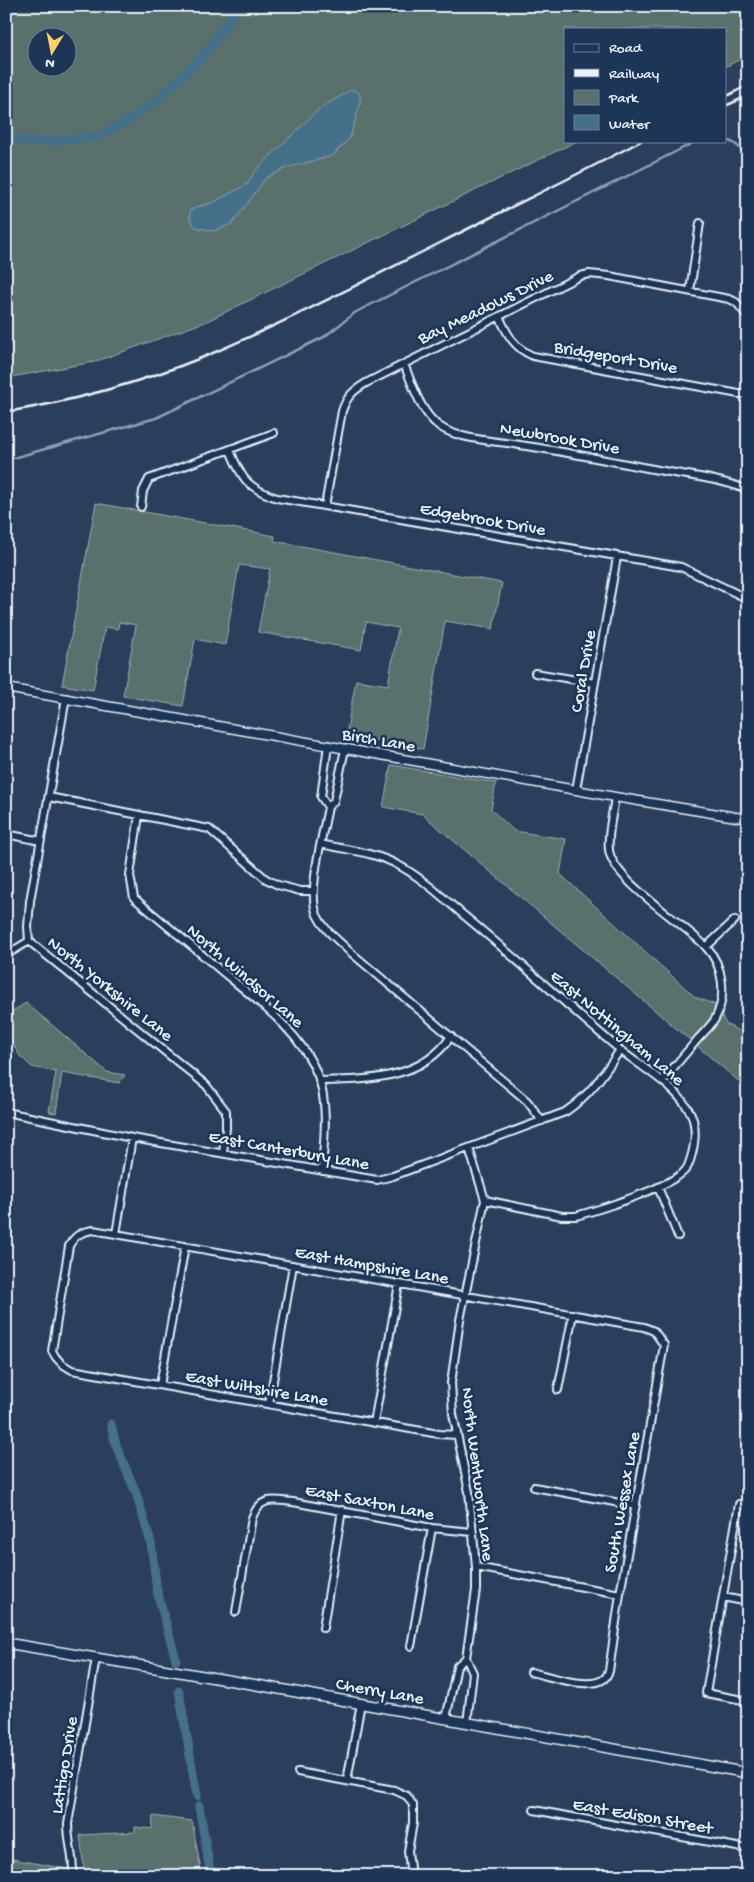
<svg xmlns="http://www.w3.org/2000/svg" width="754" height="1882" font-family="'Gochi Hand',sans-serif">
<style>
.green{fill:#5a706c;stroke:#a1b0b2;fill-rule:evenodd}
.water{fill:#457089;stroke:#86a4b5}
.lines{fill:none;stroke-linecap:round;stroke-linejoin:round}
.stream{stroke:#86a4b5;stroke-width:2.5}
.canal{stroke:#457089;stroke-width:9}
.minor-casing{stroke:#e8f1f8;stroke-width:10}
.tertiary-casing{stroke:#e8f1f8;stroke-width:11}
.secondary-casing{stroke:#e8f1f8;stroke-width:12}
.minor{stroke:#1d3557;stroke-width:6}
.tertiary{stroke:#1d3557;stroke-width:8}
.secondary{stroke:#1d3557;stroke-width:9}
.rail{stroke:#e8f1f8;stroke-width:2.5}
.labels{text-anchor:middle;stroke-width:5;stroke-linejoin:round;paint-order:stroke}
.street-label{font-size:18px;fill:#e8f1f8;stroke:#1d3557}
</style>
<rect width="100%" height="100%" fill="#2b3e5c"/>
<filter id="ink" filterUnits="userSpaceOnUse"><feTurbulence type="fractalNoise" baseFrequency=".02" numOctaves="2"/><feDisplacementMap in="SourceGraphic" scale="10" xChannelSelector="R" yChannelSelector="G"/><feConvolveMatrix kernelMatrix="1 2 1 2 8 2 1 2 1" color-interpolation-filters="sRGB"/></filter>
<g filter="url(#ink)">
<path class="green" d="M6,6H748V55L725,67V29H565V141H577L205,322L94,362L6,378ZM38,38H68V68H38Z
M96,503L275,536L274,541L502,583L493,629L445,621L423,749L346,735L356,680L388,685L398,628L366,622L361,650L258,632L270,569L239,565L225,645L195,639L183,706L123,696L136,625L119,622L118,629L105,627L93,690L62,685Z
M391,765L496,783L491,809L514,831L566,839L560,874L695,997L716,1005L726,1024L748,1036V1089L422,814L383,807Z
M26,1003L107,1072L125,1075L119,1083L62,1073L56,1113L49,1112L56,1072L32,1067L20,1056L6,1032V1015Z
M153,1816L192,1821L202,1876H85L80,1835L135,1832V1827L152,1829Z
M6,1858L73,1870L71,1876H6Z"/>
<path class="water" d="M351,90L356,91L360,94V103L350,138L332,156L286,168L266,178L232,224L213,231L195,227L190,218V211L196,207L212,203L248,184L255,171L319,109Z"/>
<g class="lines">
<path class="stream" d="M725,140C737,142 743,151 748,161
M6,460L156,418L324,337L356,312L697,141"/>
<path class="canal" d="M6,140L43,142L96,137L128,121L153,104L203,56L239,6
M111,1424L116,1445L136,1493L151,1543L157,1591L176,1660
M179,1691L197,1796
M199,1806L211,1876"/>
<defs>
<path id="minor" d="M690,291L700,223
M499,316C507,334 514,348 533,356L739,394H748
M404,364C412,384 421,413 439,426C458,440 497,441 520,445C568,452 615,462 663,471C691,476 721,479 748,490
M230,450C241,478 247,488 277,498L681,567L748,599
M325,506L342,411C347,396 353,391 366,383L580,276L589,274L609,276L729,299L736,302L748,317
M141,507L143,491L149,479L274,433
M535,673L595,683
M66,698L30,901L28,927L29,941L206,1085L226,1111V1129L223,1153
M328,745L321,797L328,807
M345,749L334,801L328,807C323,835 307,891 317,915C324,930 337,939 348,950L527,1101L542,1121
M576,790L617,557
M49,797L209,829L266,879L278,885L300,891H313
M615,797C613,814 607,833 609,850C613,881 684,923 706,947C724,966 727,996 715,1019C711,1026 703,1033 697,1040C686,1053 674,1067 662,1081
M139,815L130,875L134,898C162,922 191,945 219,969C255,999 301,1031 318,1076C329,1106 324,1140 322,1171
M6,834L41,841
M321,844C346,850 375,852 398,865C421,877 441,896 461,913C515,957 565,1004 619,1049C642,1068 677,1086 691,1114C698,1130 694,1151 688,1166C680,1185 597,1210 576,1216H562L485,1200
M706,947L735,920
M6,955L29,941
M319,1081C366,1080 423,1080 451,1036
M6,1112L132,1138L377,1180L393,1176L565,1112C589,1096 604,1074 620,1050
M658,1187L678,1236
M116,1234L132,1138
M160,1385L185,1246
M558,1390L573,1314
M269,1404L293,1265
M374,1423L399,1284
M457,1435L439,1434L72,1370C63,1365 57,1361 52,1351L69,1246C75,1235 81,1232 93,1230L644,1327L654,1331L664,1345L620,1594L609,1671C608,1673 607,1676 605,1678C591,1691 548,1676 531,1672
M534,1487L636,1506
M748,1506L739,1504L706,1693L748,1701
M476,1567L620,1594
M723,1597L748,1602
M236,1612L252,1518C260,1496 273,1500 293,1502L432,1528L472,1532
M323,1628L342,1510
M411,1646L432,1528
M446,1719L457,1666L466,1658
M467,1723L473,1673L466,1658L476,1590V1567L469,1492L453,1414L451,1383L460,1320L485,1200L469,1148
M298,1772L394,1790L407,1796L413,1805V1823L408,1851L411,1876
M347,1781L361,1703
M534,1810L748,1849
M73,1876C74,1858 68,1842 68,1824L96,1658"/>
<path id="tertiary" d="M6,688L615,797L748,819"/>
<path id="secondary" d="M6,1643L257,1685L748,1773"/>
</defs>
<use href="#minor" class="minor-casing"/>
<use href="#tertiary" class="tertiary-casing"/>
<use href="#secondary" class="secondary-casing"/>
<use href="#minor" class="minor"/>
<use href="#tertiary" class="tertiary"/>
<use href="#secondary" class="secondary"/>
<path class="rail" d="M725,97L748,85
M725,106L748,96
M6,412C74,401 142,382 206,356C287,322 364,281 442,242C508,208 576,176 641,141"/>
</g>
</g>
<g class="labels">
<g class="street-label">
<text transform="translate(485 306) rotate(-26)" y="6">Bay Meadows Drive</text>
<text transform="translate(616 356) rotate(10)" y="6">Bridgeport Drive</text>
<text transform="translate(560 437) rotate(10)" y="6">Newbrook Drive</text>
<text transform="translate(483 518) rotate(10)" y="6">Edgebrook Drive</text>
<text transform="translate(582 671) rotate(-80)" y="6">Coral Drive</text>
<text transform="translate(379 739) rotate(10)" y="6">Birch Lane</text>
<text transform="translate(246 975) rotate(41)" y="6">North Windsor Lane</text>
<text transform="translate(111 988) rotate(39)" y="6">North Yorkshire Lane</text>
<text transform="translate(618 1027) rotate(40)" y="6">East Nottingham Lane</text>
<text transform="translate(289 1149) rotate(10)" y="6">East Canterbury Lane</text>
<text transform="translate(372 1264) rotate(10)" y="6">East Hampshire Lane</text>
<text transform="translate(257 1387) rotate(10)" y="6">East Wiltshire Lane</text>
<text transform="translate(479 1474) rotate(83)" y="6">North Wentworth Lane</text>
<text transform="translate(370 1501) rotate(11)" y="6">East Saxton Lane</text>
<text transform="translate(621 1502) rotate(-80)" y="6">South Wessex Lane</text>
<text transform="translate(380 1690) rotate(10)" y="6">Cherry Lane</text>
<text transform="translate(63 1765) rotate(-81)" y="6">Lattigo Drive</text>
<text transform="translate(643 1815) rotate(10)" y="6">East Edison Street</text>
</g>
</g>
<rect width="754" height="1882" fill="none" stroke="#1d3557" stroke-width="25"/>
<rect x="12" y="12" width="729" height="1857" fill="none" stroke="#e8f1f8" stroke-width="2" filter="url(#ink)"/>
<rect x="564" y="28" width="162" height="115" fill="#1d3557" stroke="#6e8097"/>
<rect x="574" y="44" width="25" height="8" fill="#1d3557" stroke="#6e8097"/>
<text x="609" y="52" font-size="15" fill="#e8f1f8">Road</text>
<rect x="574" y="69" width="25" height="8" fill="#e8f1f8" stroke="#6e8097"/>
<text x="609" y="78" font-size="15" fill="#e8f1f8">Railway</text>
<rect x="574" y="90" width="25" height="15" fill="#5a706c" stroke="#6e8097"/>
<text x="609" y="102" font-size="15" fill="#e8f1f8">Park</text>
<rect x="574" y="115" width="25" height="15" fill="#457089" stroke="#6e8097"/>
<text x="609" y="128" font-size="15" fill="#e8f1f8">Water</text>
<g transform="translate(52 52) rotate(190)"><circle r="24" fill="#1d3557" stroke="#6e8097"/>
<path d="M0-4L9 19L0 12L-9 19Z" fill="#ffd166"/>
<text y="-8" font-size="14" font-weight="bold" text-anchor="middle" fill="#e8f1f8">N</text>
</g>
</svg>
